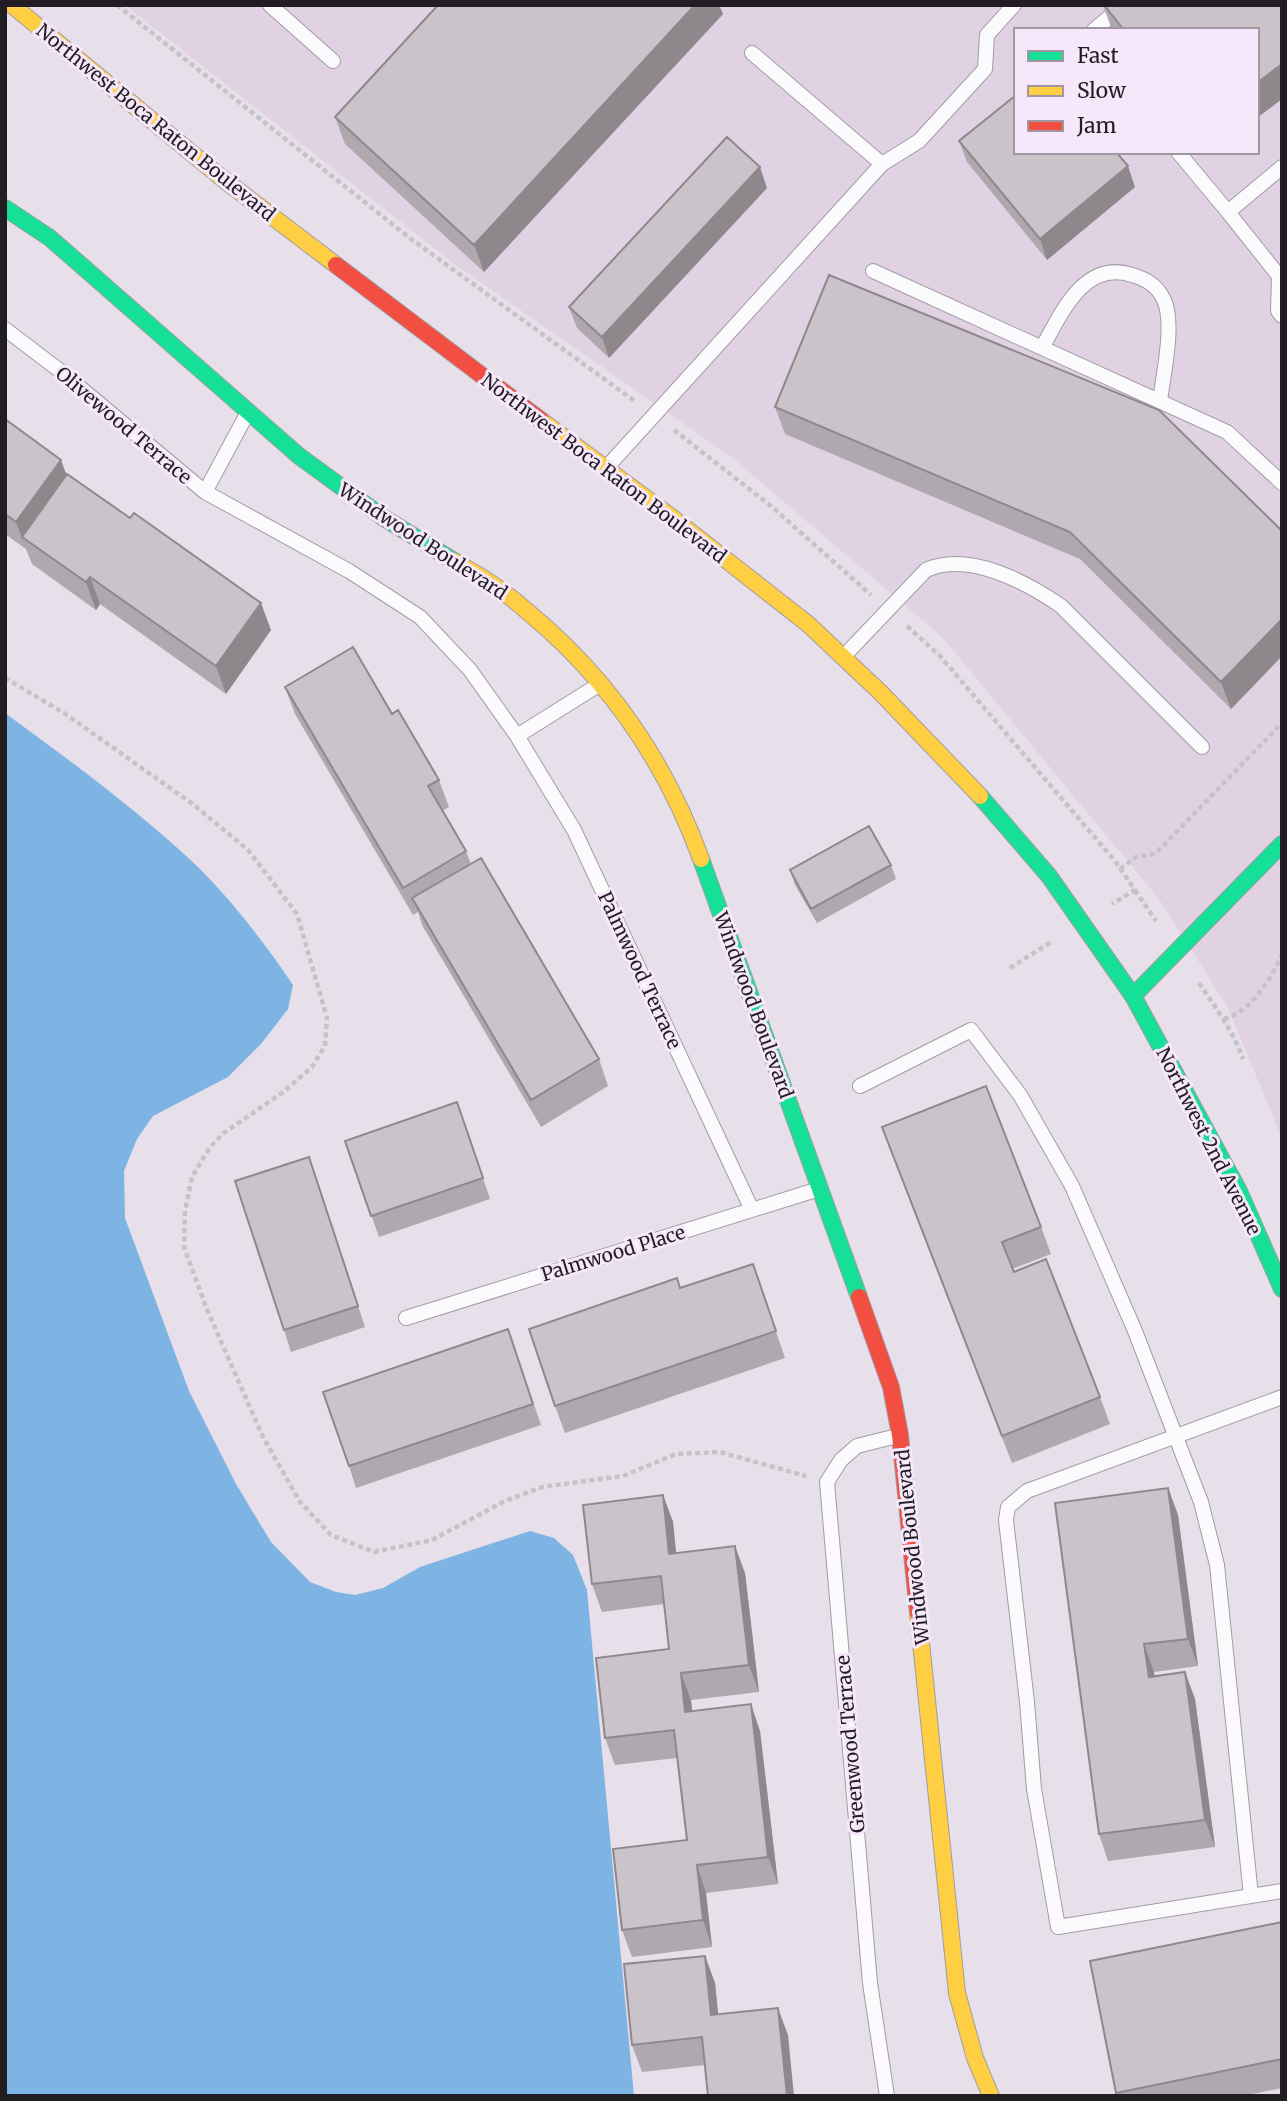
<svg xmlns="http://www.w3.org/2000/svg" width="1287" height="2101" font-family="Merriweather,serif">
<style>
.built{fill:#e0d2e3;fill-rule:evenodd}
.water{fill:#7eb4e3}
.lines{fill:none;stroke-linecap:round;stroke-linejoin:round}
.lane-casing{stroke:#a29ca4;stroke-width:16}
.fast-casing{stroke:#a29ca4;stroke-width:18}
.slow-casing{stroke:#a29ca4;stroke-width:18}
.jam-casing{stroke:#a29ca4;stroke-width:18}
.path{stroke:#c5c3c5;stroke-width:4.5;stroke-dasharray:5 3.5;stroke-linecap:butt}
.lane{stroke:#fbfafc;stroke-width:14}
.fast{stroke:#16e098;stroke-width:16}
.slow{stroke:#ffcf43;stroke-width:16}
.jam{stroke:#f24e42;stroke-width:16}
.wall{fill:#afa8ae}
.shaded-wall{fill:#8e888d}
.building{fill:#cbc3ca;stroke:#8e888d;stroke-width:2}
.labels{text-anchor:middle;stroke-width:6;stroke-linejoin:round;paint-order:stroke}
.street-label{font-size:19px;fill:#221d23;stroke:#f6e8fa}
</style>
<rect width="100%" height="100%" fill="#e7dfe9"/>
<path class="built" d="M125,5H1282V1138L1227,1006L1159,899L942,637L734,459L453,263ZM1016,30H1257V152H1016Z"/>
<path class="water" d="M5,713C72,762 139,811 199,868C233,902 267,946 293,985L288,1009L261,1044L228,1077L153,1116L137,1139L124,1171L125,1218L189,1391L236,1484L271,1542L310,1582L336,1592L355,1595L383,1588L420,1567L530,1531L554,1538L573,1555L587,1590L634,2096H5Z"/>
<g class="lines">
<defs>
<path id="lane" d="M270,5L333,61
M1094,30L1124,5
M1178,152L1228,212L1282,167
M882,164L919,141L985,69L987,35L1014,5
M1228,212L1279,276L1282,274
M873,271L1227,432L1282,483
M1279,276L1278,311L1282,316
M5,329L59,370L205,492L349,571L420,617L470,670L517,736L574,830L752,1210
M1042,348C1061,314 1084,259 1132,275C1146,279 1157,285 1164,300C1175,323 1163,376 1160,401
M607,467L882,164L752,53
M205,492L247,414
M844,656L926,570C969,551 1026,582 1061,606L1202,747
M517,736L600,684
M860,1086L971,1030L1020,1095L1072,1186L1135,1331L1201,1502L1217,1565L1251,1896
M406,1318L819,1189
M1282,1397L1027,1491L1008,1507L1006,1520L1027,1702L1034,1789L1058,1927L1282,1891
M887,2096L870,1983L827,1482L841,1460L857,1446L897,1436"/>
<path id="fast" d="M5,208L50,238L299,456L384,518L454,561
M980,796L1049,876L1133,996L1239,1191L1282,1289
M701,859L859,1297
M1133,996L1282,844"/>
<path id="slow" d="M12,5L223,179L336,265
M542,421L674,519L808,624L881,693L980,796
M454,561C469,570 485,578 499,589C509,596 519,604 528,612C609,679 665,760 701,859
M918,1613L957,1993L975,2058L991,2096"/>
<path id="jam" d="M336,265L542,421
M859,1297L891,1387L900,1435L918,1613"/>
</defs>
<use href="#lane" class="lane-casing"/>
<use href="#fast" class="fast-casing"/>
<use href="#slow" class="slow-casing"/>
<use href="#jam" class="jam-casing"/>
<path class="path" d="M117,5L411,239L636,402
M674,430L771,506L871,595
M907,626L940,656L1115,861L1135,890L1112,904
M5,678L64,713L194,805L248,850L297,914L327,1018L325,1046L312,1067L282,1093L225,1132L210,1147L192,1177L185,1211L184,1247L206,1307L263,1437L300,1502L331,1535L374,1552L432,1540L505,1501L542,1487L623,1476L676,1454L720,1452L806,1476
M1120,869L1136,857L1155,854L1282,723
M1135,890L1156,921
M1010,968L1051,942
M1199,983C1216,1008 1233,1031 1243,1059
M1224,1019C1252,1011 1270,979 1282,955"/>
<use href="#lane" class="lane"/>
<use href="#fast" class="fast"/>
<use href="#slow" class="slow"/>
<use href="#jam" class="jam"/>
</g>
<path class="wall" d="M438,5H719L723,14L484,272L345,144L335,117Z
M1103,5H1282V99L1257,118V30H1112Z
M959,141L1135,187L1047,260L967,162Z
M767,188L609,358L577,328L569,307Z
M775,407L1282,531V656L1231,709L1080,559L785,434Z
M5,419L67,474L271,630L226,694L100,604L96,610L32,564L26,549L5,534Z
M285,687L392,714L439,780L449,807L442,811L466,851L471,864L599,1059L608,1086L541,1127L422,925L418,912L413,915L295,714Z
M891,865L896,879L817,923L795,885L790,870Z
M465,1123L490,1199L379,1237L345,1141Z
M882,1127L1041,1227L1051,1254L1012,1269L1100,1397L1110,1424L1012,1463Z
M309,1157L365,1327L291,1352L284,1330Z
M753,1264L785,1358L565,1433L555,1406Z
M508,1329L541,1425L356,1488L349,1466Z
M1168,1488L1178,1515L1198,1666L1154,1672L1155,1676L1185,1672L1195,1699L1215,1847L1108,1861L1099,1834Z
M663,1495L673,1522L676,1553L745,1573L759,1692L691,1700L692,1711L760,1731L778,1884L706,1893L712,1947L632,1957L622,1930L687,1840L677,1758L615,1765L605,1738L669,1649L664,1604L602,1612L592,1584Z
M1282,1922V2088L1243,2096H1117L1116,2093Z
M705,1956L715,1983L718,2015L788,2035L705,2065L642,2072L632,2045Z"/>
<path class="shaded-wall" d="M695,5H719L723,14L484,272L474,245Z
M1282,64V99L1257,118V83Z
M1128,166L1135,187L1047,260L1040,239Z
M760,167L767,188L609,358L602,337Z
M61,460L71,487L22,537L26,549L16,522Z
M90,577L100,604L96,610L86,582Z
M261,603L271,630L226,694L216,666Z
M1282,619V656L1231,709L1221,682Z
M1168,1488L1178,1515L1198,1666L1188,1639Z
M663,1495L673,1522L679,1581L669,1554Z
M735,1546L745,1573L759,1692L749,1665Z
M1144,1644L1154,1672L1158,1704L1149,1677Z
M1185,1672L1195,1699L1215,1847L1205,1820Z
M681,1673L691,1700L695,1739L685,1712Z
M751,1704L760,1731L778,1884L768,1857Z
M697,1865L706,1893L712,1947L703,1920Z
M705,1956L715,1983L721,2042L711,2015Z
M778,2008L788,2035L794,2096H787Z"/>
<path class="building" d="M438,5H695L474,245L335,117Z
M1104,5H1282V64L1257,83V30H1124Z
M1016,95V152H1116L1128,166L1040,239L959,141Z
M727,137L760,167L602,337L569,307Z
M829,275L1159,410L1282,531V619L1221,682L1070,532L775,407Z
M5,419L61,460L16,522L5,514Z
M67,474L130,518L134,513L261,603L216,666L90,577L86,582L22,537Z
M353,647L392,714L398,710L439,780L428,786L466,851L403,888L285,687Z
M869,826L891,865L811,909L790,870Z
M481,858L599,1059L531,1100L412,898Z
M986,1086L1041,1227L1002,1242L1014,1272L1046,1259L1100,1397L1002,1436L882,1127Z
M457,1102L483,1178L371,1216L345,1141Z
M309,1157L358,1306L284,1330L235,1181Z
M753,1264L776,1331L555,1406L529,1329L677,1278L680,1288Z
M508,1329L533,1404L349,1466L323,1392Z
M1168,1488L1188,1639L1144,1644L1149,1677L1185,1672L1205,1820L1099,1834L1055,1503Z
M663,1495L669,1554L735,1546L749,1665L681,1673L685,1712L751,1704L768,1857L697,1865L703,1920L622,1930L613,1849L687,1840L674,1730L605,1738L596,1658L669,1649L661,1576L592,1584L583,1505Z
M1282,1922V2059L1116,2093L1090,1961Z
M705,1956L711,2015L778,2008L787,2096H708L702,2037L632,2045L624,1964Z"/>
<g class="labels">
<g class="street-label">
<text transform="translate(156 122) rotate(39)" y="7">Northwest Boca Raton Boulevard</text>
<text transform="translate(124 425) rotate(40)" y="7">Olivewood Terrace</text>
<text transform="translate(604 468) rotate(37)" y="7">Northwest Boca Raton Boulevard</text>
<text transform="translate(423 541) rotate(33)" y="7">Windwood Boulevard</text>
<text transform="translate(640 970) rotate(65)" y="7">Palmwood Terrace</text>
<text transform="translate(754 1005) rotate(70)" y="7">Windwood Boulevard</text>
<text transform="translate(1209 1141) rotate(63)" y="7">Northwest 2nd Avenue</text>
<text transform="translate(613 1253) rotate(-17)" y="7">Palmwood Place</text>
<text transform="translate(912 1547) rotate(-96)" y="7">Windwood Boulevard</text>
<text transform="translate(850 1744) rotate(-95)" y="7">Greenwood Terrace</text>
</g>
</g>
<rect width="1287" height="2101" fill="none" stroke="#221d23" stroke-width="14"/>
<rect x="1014" y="28" width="245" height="126" fill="#f6e8fa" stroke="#a197a4" stroke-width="2"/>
<rect x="1028" y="51" width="35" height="10" fill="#16e098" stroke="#a197a4" stroke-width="2"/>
<text x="1077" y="63" font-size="21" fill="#221d23">Fast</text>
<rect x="1028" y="86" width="35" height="10" fill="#ffcf43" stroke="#a197a4" stroke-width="2"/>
<text x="1077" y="98" font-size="21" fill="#221d23">Slow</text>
<rect x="1028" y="121" width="35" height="10" fill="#f24e42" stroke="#a197a4" stroke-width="2"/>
<text x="1077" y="133" font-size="21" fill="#221d23">Jam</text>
</svg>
